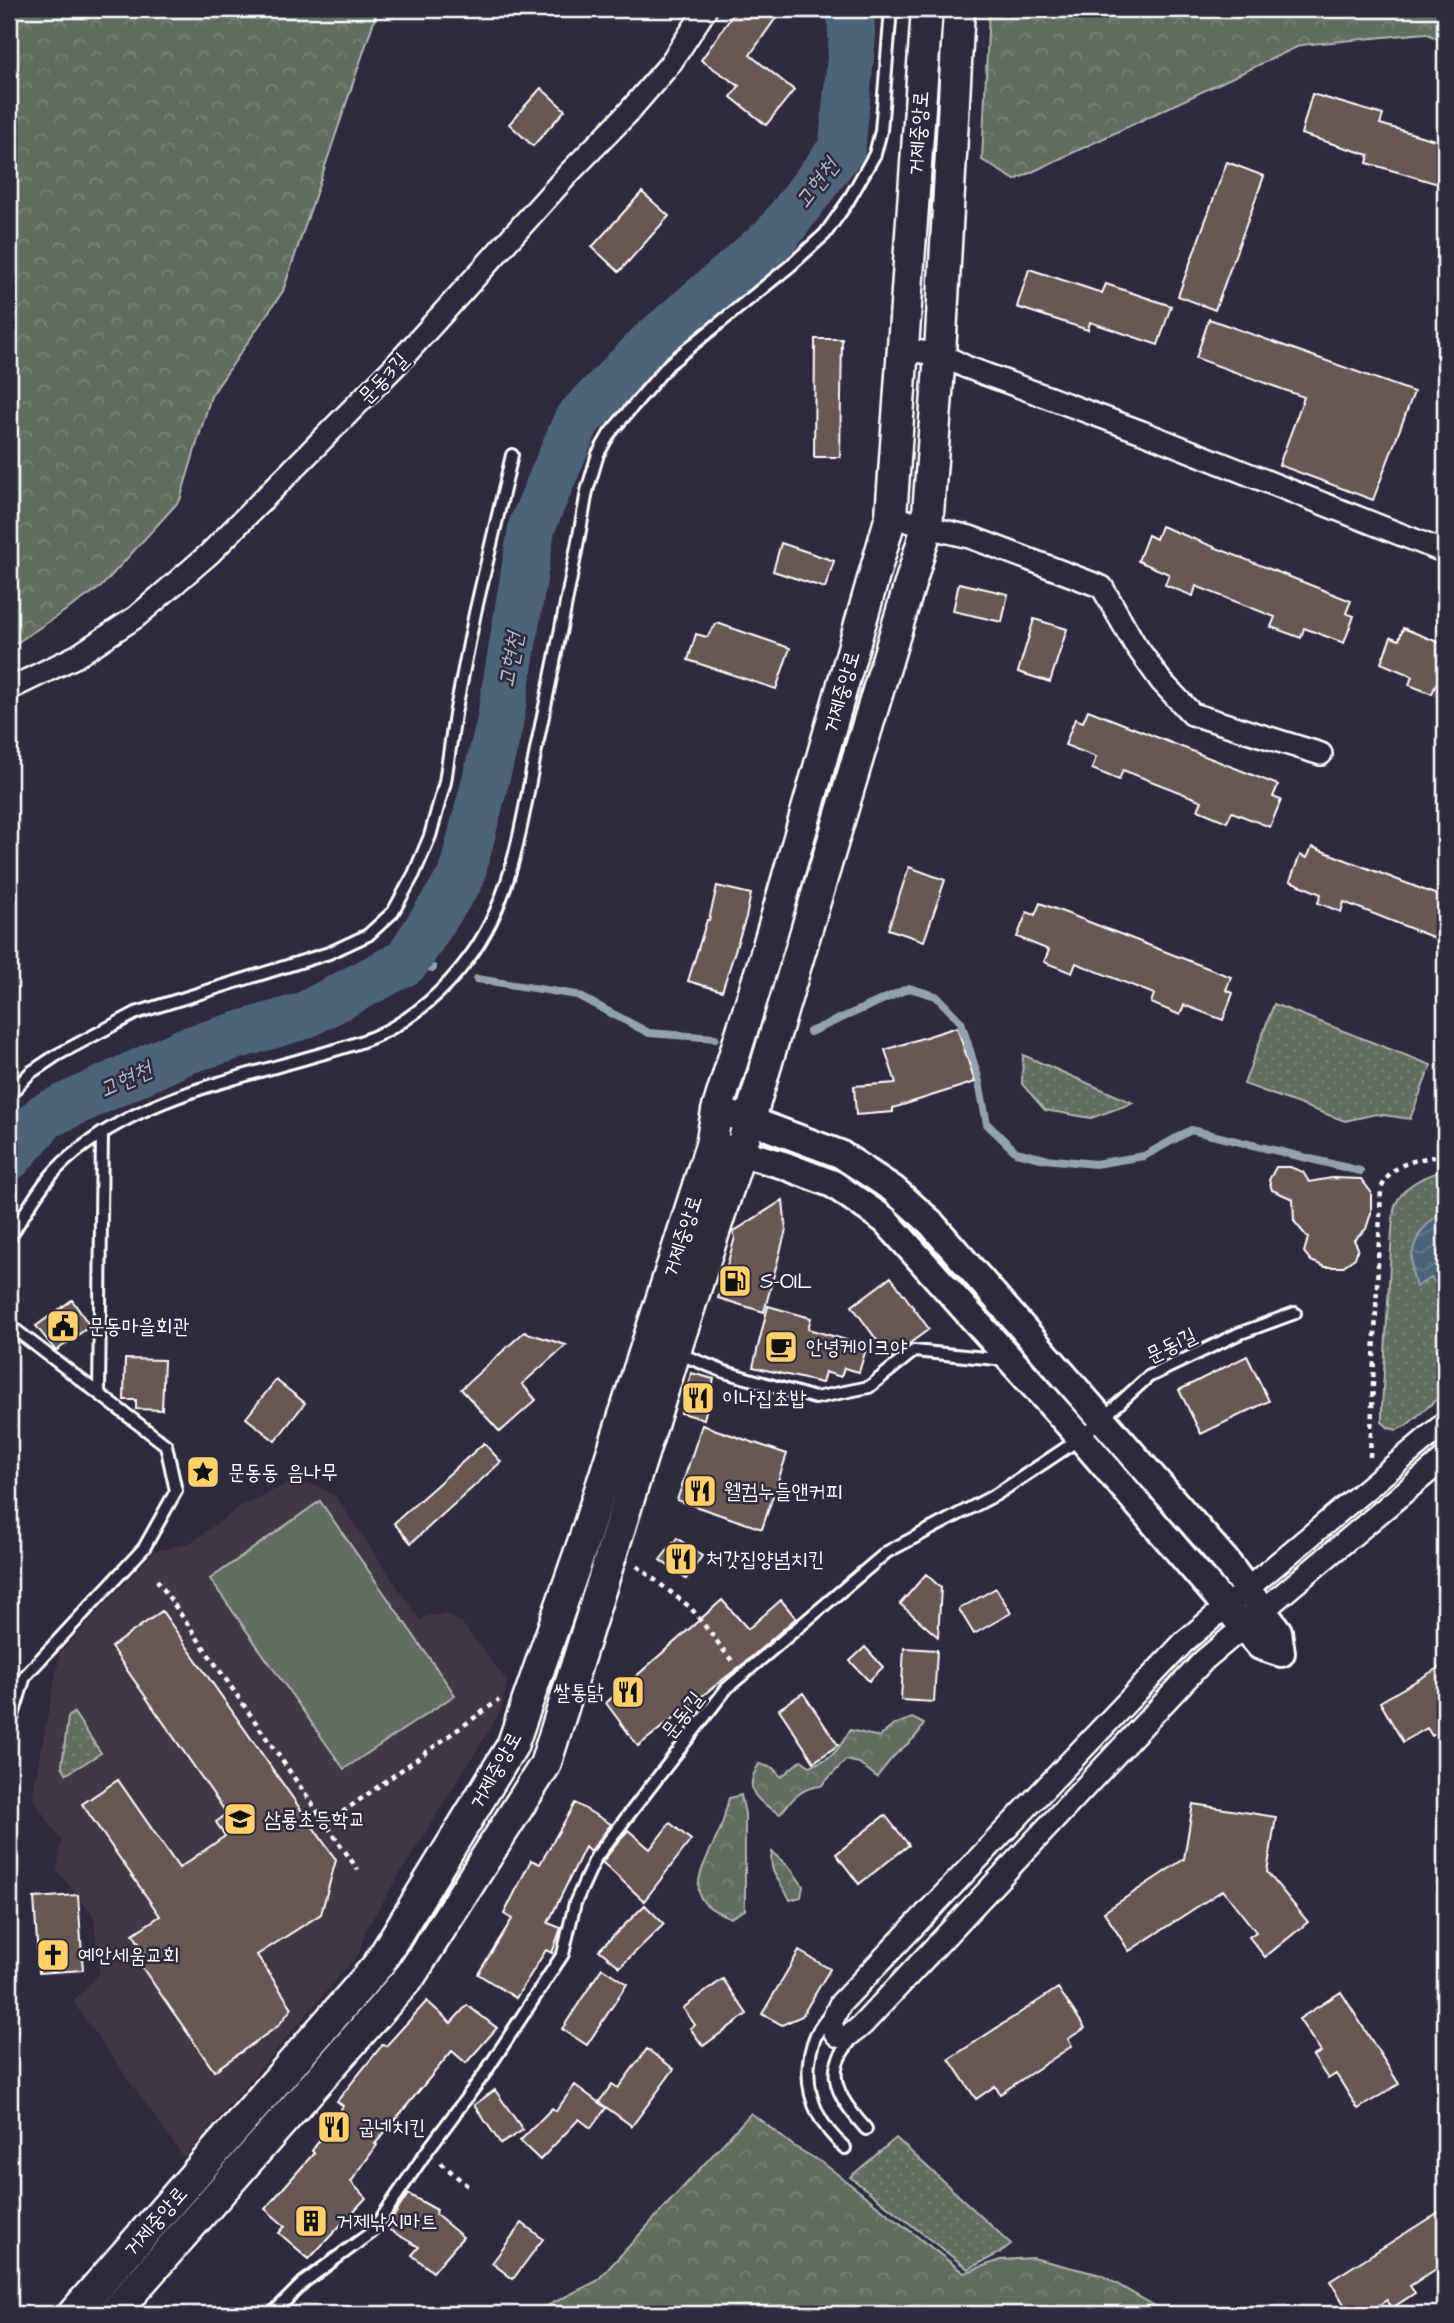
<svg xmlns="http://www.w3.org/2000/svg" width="1454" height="2323" font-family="'Architects Daughter','Poor Story',sans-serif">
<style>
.built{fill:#403844}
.green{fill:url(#green-dots);stroke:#b0b6b0;stroke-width:2}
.forest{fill:url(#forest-crowns);stroke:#b0b6b0;stroke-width:2}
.pitch{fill:#626c60;stroke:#b0b6b0;stroke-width:2}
.water{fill:url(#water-waves);stroke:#94a1ae;stroke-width:2}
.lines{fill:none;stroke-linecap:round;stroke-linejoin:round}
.stream{stroke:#94a1ae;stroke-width:8}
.river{stroke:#4d6378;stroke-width:47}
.building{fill:#675855;stroke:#fff;stroke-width:2}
.service-casing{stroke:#fff;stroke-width:16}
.minor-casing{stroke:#fff;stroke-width:26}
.tertiary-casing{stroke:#fff;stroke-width:32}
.secondary-casing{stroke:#fff;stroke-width:35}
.path{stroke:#fff;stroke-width:4.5;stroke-dasharray:5 5;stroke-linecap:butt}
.service{stroke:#2f2a3d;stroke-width:10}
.minor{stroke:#2f2a3d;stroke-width:21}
.tertiary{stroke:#2f2a3d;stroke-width:26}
.secondary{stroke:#2f2a3d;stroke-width:30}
.labels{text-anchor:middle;stroke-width:5;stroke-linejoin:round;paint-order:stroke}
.street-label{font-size:21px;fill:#fff;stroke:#2f2a3d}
.poi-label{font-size:21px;fill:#fff;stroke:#2f2a3d;text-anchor:start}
.water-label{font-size:23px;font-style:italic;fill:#afb9c2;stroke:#2f2a3d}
</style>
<defs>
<pattern id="green-dots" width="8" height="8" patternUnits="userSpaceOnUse" patternTransform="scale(1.75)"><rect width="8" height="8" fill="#626c60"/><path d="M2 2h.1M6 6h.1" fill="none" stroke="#7a8278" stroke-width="1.8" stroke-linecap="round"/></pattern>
<pattern id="forest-crowns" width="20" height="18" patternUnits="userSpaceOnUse" patternTransform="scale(1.75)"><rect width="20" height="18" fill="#626c60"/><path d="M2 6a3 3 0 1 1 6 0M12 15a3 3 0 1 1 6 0" fill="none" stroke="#7a8278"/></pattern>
<pattern id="water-waves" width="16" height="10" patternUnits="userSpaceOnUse" patternTransform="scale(1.75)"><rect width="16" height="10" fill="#4d6378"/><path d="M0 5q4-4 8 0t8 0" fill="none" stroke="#687a8c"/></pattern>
</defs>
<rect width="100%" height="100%" fill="#2f2a3d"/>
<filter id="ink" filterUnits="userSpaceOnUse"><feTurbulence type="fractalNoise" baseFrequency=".0143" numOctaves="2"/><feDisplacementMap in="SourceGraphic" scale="14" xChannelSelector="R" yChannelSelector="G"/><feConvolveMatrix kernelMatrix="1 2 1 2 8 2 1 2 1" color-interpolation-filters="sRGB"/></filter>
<g filter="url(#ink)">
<path class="built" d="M288,1483L317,1485L336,1497L420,1620L429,1616L445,1613L462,1623L507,1681L501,1711L366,1929L360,1952L184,2158L73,2002L99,1974L94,1917L57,1870L61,1841L32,1797L60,1653L155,1551L190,1543L238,1508Z"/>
<path class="green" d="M1274,1004L1431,1065L1410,1119L1376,1114L1345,1121L1244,1084Z
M1023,1055L1133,1103L1091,1118L1045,1110L1022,1084Z
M1445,1170V1392L1407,1425L1397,1430L1389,1428L1382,1422V1407L1392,1230C1393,1222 1393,1213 1395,1206C1403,1184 1425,1176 1445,1170Z
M74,1713L101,1753L67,1774L62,1766L68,1717Z
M896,2138L1011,2244L998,2254L968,2269L850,2177Z"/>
<path class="forest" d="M9,9H378L283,291L211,396L180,500L101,587L9,648Z
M989,9H1445V43L1426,33L1301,45L1015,180L982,160Z
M912,1718L924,1724C917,1738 907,1744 896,1754C889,1761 883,1769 877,1777L859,1763L846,1760L821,1786C801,1787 792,1800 780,1814C757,1801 742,1791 759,1764L773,1768L781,1777L801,1760L810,1766C835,1757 837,1751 850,1730L879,1737L894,1725Z
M741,1795L745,1814V1910L730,1918C720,1913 704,1907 700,1896C693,1877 713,1847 720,1830C724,1820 726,1808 729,1798Z
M772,1852L791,1869L803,1886L801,1897L790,1900C781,1880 768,1875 772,1852Z
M751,2113L795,2147L823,2163L964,2273L1000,2260L1033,2258L1101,2275L1169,2314H531L597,2281Z"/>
<path class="pitch" d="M320,1501L455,1695L344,1769L210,1579Z"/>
<path class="water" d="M1445,1210V1294L1431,1278L1416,1287C1405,1253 1415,1230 1445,1210Z"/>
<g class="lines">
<path class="stream" d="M406,962L433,968
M477,979L577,995L649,1033L715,1038
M810,1032L909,988L936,996L961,1022L978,1077L987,1124L1016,1152L1045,1159L1095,1164L1144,1156L1191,1130L1360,1171"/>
<path class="river" d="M9,1157L45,1116L185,1051L303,1016L406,962L461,877L499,727L532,526L577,420L652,343L776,236L842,148L852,41L850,9"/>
</g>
<path class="building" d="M737,9H782L750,55L794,90L766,125L731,97L739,86L701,60Z
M541,88L565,110L533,146L509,124Z
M1312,94L1383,115L1380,124L1445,143V186L1367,163L1369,155L1301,134Z
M1227,162L1264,176L1215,310L1178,296Z
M642,192L669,216L619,272L592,247Z
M1029,269L1102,293L1106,284L1171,306L1158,345L1090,322L1088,330L1017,307Z
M1209,319L1414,392L1373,500L1279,465L1304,397L1196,358Z
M815,339H842L840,457H814Z
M1161,526L1351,601L1346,613L1354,616L1344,643L1304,628L1301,638L1271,627L1275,617L1196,586L1193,596L1165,585L1169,574L1138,561L1148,535L1156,539Z
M781,543L834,561L825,588L773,571Z
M959,583L1008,594L1002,622L953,611Z
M1034,619L1067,629L1050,682L1018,672Z
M717,623L790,648L776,689L688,660L696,634L707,637Z
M1403,628L1445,645V688L1436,684L1432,694L1409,685L1412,676L1381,663L1391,637L1399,640Z
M1088,710L1278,785L1273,797L1281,800L1270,827L1232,812L1227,822L1198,810L1202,801L1123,770L1119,780L1092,769L1096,757L1065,745L1075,719L1083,722Z
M1312,847L1445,898V942L1344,902L1341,912L1318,903L1321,894L1290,881L1300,855L1307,858Z
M909,867L945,880L924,941L888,929Z
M717,886L751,894L746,917L722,991L688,981L707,920H709Z
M1040,903L1231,977L1226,990L1233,993L1223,1020L1184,1005L1180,1015L1151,1003L1154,994L1076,963L1072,973L1044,962L1049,950L1017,937L1027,912L1035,915Z
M957,1027L975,1082L893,1108V1112L856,1115L854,1086L896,1083L885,1050Z
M1276,1167H1290L1303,1172L1309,1182L1332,1178L1361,1179L1371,1192V1213L1366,1229L1354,1240L1358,1248L1355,1258L1342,1267H1325L1311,1261L1304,1252L1308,1238L1294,1221L1293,1199L1272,1190L1269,1180Z
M783,1200L786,1230L764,1312L718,1298L735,1237L733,1232Z
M891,1277L929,1329L890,1358L852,1306Z
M72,1300L90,1326L56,1351L36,1326Z
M768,1306L811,1318L808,1329L867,1346L859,1372L844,1368L841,1377L825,1372L822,1383L753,1367Z
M524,1332L566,1345L522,1384L536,1400L500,1432L461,1389Z
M1247,1356L1269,1401L1201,1434L1179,1390Z
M125,1359L164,1360L162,1410L136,1409V1400H124Z
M691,1373L714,1379L704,1419L681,1413Z
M276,1380L305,1403L275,1441L246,1418Z
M702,1425L787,1454L762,1529L677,1500Z
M484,1443L501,1462L411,1543L394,1523Z
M677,1538L702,1556L686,1579L660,1560Z
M926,1574L941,1588L938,1637L900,1604Z
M996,1588L1011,1613L974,1634L959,1609Z
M722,1600L748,1629L781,1600L796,1618L748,1660L638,1746L606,1703Z
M162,1611L336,1860L321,1914L257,1955L292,2008L278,2026L214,2071L135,1957L144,1951L133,1934L160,1916L82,1804L118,1780L179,1868L225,1836L216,1822L227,1814L111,1647Z
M865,1647L883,1667L869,1681L850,1661Z
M904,1648L937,1650L934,1702L901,1700Z
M1445,1664V1728L1432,1736L1427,1728L1403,1742L1380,1702Z
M803,1693L838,1745L814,1762L779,1709Z
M575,1803L611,1824L590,1852L585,1847L548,1923L561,1928L552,1953L546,1950L516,1998L478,1974L512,1919L504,1914L531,1860L540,1864Z
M1193,1804L1276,1817L1267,1872L1308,1922L1265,1957L1249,1937L1256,1932L1223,1890L1129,1951L1104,1912L1184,1859Z
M885,1815L909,1845L859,1884L836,1854Z
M670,1823L691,1840L644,1901L602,1862L628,1830L650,1849Z
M78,1895L83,1970L39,1973L34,1898Z
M645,1905L664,1924L620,1967L599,1950Z
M799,1951L830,1969L802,2016L782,2025L762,2014Z
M602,1968L627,1984L587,2045L562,2029Z
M723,1979L747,2014L703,2046L690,2028L695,2025L683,2008Z
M1058,1988L1085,2028L1068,2039L1072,2046L1000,2094L995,2086L976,2099L949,2059Z
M1341,1992L1399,2084L1358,2109L1336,2074L1328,2079L1313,2056L1321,2052L1299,2019Z
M427,2001L451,2023L467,2005L497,2028L466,2063L452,2051L375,2144L377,2145L351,2182L366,2198L309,2259L279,2233L285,2226L265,2209L314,2153L312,2151L343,2106L337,2101L383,2044L386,2046Z
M647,2049L674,2069L632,2126L599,2102L612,2084L618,2088Z
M575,2085L606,2108L591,2128L579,2119L540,2160L520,2141L552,2108L556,2111Z
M495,2090L523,2130L501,2144L474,2105Z
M408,2194L437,2210L435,2214L463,2237L433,2272L412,2255L419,2247L386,2228Z
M1445,2208V2263L1410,2286L1415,2293L1392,2308L1387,2300L1365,2314H1350L1330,2281Z
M522,2223L543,2239L513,2279L492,2263Z"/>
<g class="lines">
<defs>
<path id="service" d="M9,1095L30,1073L57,1055L136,1013L329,953L368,935L393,912L414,874L430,836L445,782L455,714L475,613L512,455
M9,1239C25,1213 42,1182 64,1162C129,1103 218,1083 300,1060C326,1052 355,1046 380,1034C414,1018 446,989 468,959C516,896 523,810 539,735C556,654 573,573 587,491L598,454L610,433L669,364L790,266L825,234L847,203L875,154L881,131L891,9
M9,1325L166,1445L176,1491L144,1548L25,1676L9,1729
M675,1352L725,1372L815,1398L869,1387L914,1351L1006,1360
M99,1394L102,1133
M829,2016C805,2041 803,2084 818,2114C825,2128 834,2138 845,2148
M853,2037C848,2045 841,2052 838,2061C828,2086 851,2112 866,2129
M272,2314L304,2282L372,2232L427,2151L485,2073L563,1954L575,1903L596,1857L727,1688L887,1552L997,1494L1081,1438L1148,1377L1238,1334L1295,1313"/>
<path id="minor" d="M904,350L940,354L966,367L1142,432L1445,552
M891,516L927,527L970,537L1102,587L1134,643L1161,681L1192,714L1321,754
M9,689L77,656L136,617L209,554L396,365L571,171L626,115L670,64L706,9
M1445,1423L1185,1641L840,2004L831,2023C837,2046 850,2036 862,2025L1204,1660L1445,1458"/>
<path id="tertiary" d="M717,1111L749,1120L840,1154L893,1189L930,1222L1225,1560L1278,1631L1281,1653L1260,1646L1081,1438L885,1220L833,1184L783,1165L721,1147"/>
<path id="secondary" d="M73,2314L378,1965L512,1746L584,1540L711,1145L717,1111L764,960L891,516L927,9
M113,2314L411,1975L545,1765L675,1352L740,1152L927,527L940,354L959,9"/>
</defs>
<use href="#service" class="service-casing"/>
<use href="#minor" class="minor-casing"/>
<use href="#tertiary" class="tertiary-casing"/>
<use href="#secondary" class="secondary-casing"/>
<path class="path" d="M1370,1457L1381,1189C1393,1160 1418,1160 1445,1155
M637,1566L691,1608L732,1661
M157,1580L358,1870
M326,1824L499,1700
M441,2163L471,2189"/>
<use href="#service" class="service"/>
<use href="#minor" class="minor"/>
<use href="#tertiary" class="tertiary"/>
<use href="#secondary" class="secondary"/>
</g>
</g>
<defs>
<symbol id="fuel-square" viewBox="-11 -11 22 22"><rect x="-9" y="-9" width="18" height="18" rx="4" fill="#ffd166" stroke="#2f2a3d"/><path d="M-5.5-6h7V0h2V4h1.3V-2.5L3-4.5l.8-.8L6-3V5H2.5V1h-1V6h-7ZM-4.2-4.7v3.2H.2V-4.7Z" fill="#111"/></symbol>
<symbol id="civic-square" viewBox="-11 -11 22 22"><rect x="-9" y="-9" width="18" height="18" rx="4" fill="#ffd166" stroke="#2f2a3d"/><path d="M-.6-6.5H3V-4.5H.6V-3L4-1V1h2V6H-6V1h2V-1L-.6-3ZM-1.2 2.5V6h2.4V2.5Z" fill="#111"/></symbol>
<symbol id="cafe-square" viewBox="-11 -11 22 22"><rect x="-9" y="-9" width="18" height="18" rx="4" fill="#ffd166" stroke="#2f2a3d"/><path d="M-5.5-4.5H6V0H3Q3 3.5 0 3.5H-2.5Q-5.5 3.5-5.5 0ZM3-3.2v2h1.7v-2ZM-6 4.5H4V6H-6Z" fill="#111"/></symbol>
<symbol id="restaurant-square" viewBox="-11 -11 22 22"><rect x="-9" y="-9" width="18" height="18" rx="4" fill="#ffd166" stroke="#2f2a3d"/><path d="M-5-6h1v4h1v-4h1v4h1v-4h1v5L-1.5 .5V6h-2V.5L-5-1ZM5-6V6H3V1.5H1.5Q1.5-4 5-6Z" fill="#111"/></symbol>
<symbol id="sight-square" viewBox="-11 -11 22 22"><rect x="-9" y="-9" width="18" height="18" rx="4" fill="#ffd166" stroke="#2f2a3d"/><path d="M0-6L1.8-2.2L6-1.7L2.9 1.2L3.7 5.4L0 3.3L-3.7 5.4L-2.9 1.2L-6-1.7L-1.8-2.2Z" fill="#111"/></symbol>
<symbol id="school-square" viewBox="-11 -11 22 22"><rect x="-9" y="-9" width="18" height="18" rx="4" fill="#ffd166" stroke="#2f2a3d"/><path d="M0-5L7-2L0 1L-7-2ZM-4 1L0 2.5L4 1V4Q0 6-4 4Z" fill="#111"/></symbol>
<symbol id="church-square" viewBox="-11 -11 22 22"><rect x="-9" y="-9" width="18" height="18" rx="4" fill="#ffd166" stroke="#2f2a3d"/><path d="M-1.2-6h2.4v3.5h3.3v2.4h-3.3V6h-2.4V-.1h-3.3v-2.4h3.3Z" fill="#111"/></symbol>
<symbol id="building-square" viewBox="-11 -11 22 22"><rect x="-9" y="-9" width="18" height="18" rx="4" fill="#ffd166" stroke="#2f2a3d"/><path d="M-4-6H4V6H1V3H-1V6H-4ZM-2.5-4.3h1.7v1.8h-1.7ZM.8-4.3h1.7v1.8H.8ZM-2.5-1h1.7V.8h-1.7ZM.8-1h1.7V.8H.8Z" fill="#111"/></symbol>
</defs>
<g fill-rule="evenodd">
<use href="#fuel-square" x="716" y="1262" width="38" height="38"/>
<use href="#civic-square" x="44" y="1307" width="38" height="38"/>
<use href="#cafe-square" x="762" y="1328" width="38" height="38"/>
<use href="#restaurant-square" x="679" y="1379" width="38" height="38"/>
<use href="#sight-square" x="184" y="1453" width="38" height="38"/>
<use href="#restaurant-square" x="681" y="1472" width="38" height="38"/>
<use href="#restaurant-square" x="662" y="1540" width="38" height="38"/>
<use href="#restaurant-square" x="609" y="1673" width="38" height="38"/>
<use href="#school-square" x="221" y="1800" width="38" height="38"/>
<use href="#church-square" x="34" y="1936" width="38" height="38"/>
<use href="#restaurant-square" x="315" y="2108" width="38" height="38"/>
<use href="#building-square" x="292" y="2202" width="38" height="38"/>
</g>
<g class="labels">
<g class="street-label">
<text transform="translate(918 133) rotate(-86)" y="7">거제중앙로</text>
<text transform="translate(383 378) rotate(-46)" y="7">문동3길</text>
<text transform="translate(841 692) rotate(-74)" y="7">거제중앙로</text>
<text transform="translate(682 1236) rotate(-72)" y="7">거제중앙로</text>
<text transform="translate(1171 1345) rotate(-26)" y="7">문동1길</text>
<text transform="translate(682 1715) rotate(-52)" y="7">문동1길</text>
<text transform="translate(495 1770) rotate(-61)" y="7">거제중앙로</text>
<text transform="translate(155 2221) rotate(-49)" y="7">거제중앙로</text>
</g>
<g class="poi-label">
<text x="760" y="1288">S-OIL</text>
<text x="88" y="1333">문동마을회관</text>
<text x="806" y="1354">안녕케이크야</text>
<text x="722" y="1405">이나집초밥</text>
<text x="228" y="1479">문동동 음나무</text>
<text x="724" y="1498">웰컴누들앤커피</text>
<text x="706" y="1566">처갓집양념치킨</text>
<text x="604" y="1699" text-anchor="end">쌀통닭</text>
<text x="264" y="1826">삼룡초등학교</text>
<text x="78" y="1962">예안세움교회</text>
<text x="358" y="2134">굽네치킨</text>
<text x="336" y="2228">거제낚시마트</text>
</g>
<g class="water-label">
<text transform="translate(816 183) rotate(-53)" y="8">고현천</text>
<text transform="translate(510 660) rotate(-80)" y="8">고현천</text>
<text transform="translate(125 1079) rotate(-25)" y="8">고현천</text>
</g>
</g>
<rect width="1454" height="2323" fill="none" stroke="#2f2a3d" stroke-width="35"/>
<rect x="18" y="18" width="1419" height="2288" fill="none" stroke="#fff" stroke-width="2.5" filter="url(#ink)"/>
</svg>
